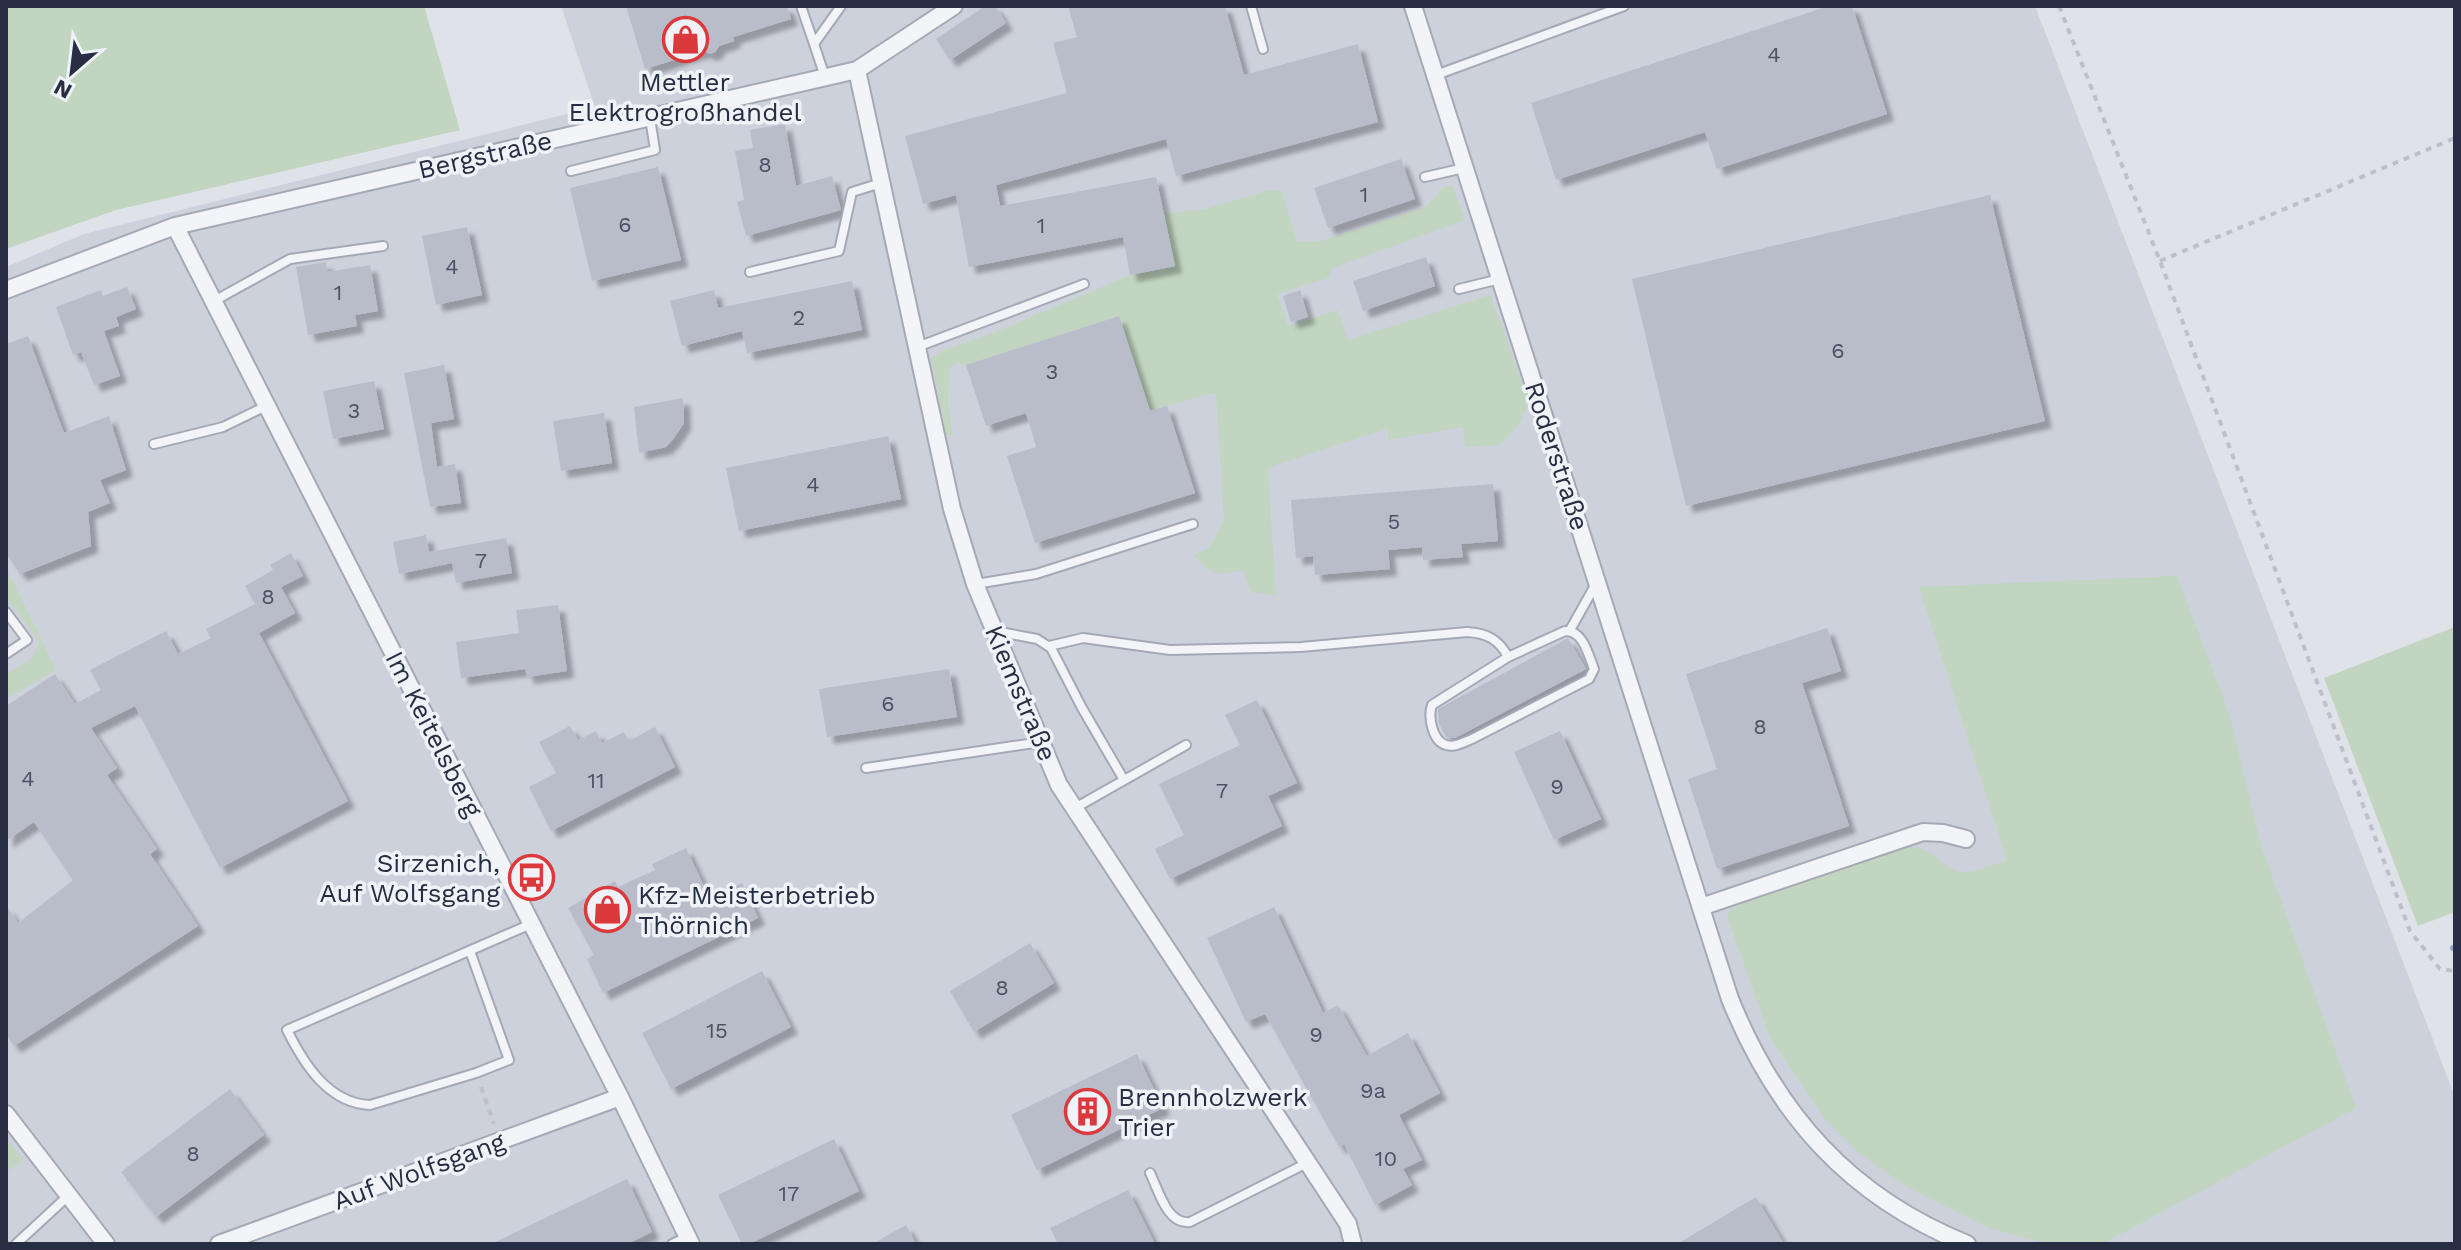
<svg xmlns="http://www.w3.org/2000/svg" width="2461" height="1250" font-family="'Work Sans',sans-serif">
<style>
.built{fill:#cdd1dc}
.green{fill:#c2d5c0}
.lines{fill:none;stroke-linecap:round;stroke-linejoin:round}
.stream{stroke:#97aace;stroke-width:6}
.building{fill:#b9bdca;filter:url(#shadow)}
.lane-casing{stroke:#a5a8b5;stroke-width:12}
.street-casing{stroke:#a5a8b5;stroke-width:20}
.path{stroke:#bec0c9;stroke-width:4;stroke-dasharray:6 6;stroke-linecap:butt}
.lane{stroke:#f3f4f8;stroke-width:8}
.street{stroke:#f3f4f8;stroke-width:16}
.labels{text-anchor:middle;stroke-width:7;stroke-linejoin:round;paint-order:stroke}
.number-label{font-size:22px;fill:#4c5165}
.poi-label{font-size:26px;fill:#272d43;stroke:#eff2f7;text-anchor:start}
.street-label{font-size:26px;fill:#272d43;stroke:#eff2f7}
</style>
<defs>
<filter id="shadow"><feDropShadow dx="7" dy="7" stdDeviation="2" flood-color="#0004"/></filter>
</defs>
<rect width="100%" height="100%" fill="#e0e2ea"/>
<path class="built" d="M561,6H2035L2455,1097V1244H6V267L84,234L595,107Z"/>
<path class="green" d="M6,6H424L460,130L116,210L6,249Z
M1453,186L1465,220L1330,269L1331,277L1277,294L1288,326L1338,310L1348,340L1490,295L1526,392V410L1515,430L1503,442L1498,445L1465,447L1463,427L1389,440L1387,429L1273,466L1268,471L1276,595L1251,592L1243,570C1218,576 1209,575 1193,554L1208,549L1224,521L1216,394L1212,393L1150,411L1119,316L966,365L957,362L949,368L948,402L953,435H946L931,358L944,350L996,332L1130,275L1175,266L1164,214L1205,209L1270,190L1282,191L1297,242L1321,241L1426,207L1443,187Z
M6,567L56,670L6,699V674L31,659L40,643L6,596Z
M2177,576L2229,713L2261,845L2356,1108L2102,1244H2047L1989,1228L1909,1188L1860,1154L1825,1119L1770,1038L1727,916L1734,905L1908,847C1936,846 1941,872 1964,872C1977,872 1994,864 2007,860L1919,587Z
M2455,627V912L2418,926L2324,678Z
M6,1138L24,1160L6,1172Z"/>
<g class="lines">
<path class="stream" d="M2453,948H2455"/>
</g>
<path class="building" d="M626,6H787L791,19L733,37L734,41L719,46L715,52L710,54L703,51L645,69Z
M985,6H995L1006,23L950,60L936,39Z
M1068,6H1225L1244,75L1358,44L1378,122L1176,176L1166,139L996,185L1000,206L1156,177L1175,266L1130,275L1123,237L969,267L956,195L923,204L905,136L1067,93L1053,43L1077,37Z
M1829,6H1852L1887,114L1717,169L1705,132L1556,180L1531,103Z
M785,124L796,186L832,176L841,210L746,236L737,202L744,200L735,151L753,148L750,130Z
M1401,159L1415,199L1328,228L1314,188Z
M658,167L681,260L592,281L570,188Z
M1990,195L2045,421L1686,506L1632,279Z
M467,227L482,295L436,305L422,236Z
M1426,257L1435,286L1363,311L1353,281Z
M326,262L327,272L370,265L378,311L355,315L357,326L308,335L296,267Z
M852,281L862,330L747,353L742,331L682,346L670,301L714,290L718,308Z
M127,287L136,309L116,317L119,326L104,331L120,376L94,385L81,352L73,355L56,307L101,290L103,296Z
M1300,290L1308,317L1291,322L1283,296Z
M1119,316L1150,411L1167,406L1195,493L1035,543L1007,456L1036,447L1026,413L986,426L966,365Z
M28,336L64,433L109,416L126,470L100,480L110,503L88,512L91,546L20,574L6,553V344Z
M444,365L454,419L431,423L437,467L455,464L461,503L430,507L404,373Z
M374,381L384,429L333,439L323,391Z
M683,398L684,423L674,438L666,447L639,453L634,407Z
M604,413L612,463L561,471L553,421Z
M888,436L901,499L739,531L726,468Z
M1493,484L1498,541L1461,544L1463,557L1423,560L1422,547L1388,550L1390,569L1315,575L1313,556L1296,558L1291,500Z
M426,535L429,552L506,538L512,573L456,583L452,563L399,574L393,542Z
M291,553L303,576L281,587L295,613L259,633L348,801L220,868L135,706L91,728L117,768L107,775L157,849L150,854L198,926L14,1046L6,1034V905L18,923L73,880L34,822L6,841V706L55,674L75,704L101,690L90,670L166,631L178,654L211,638L206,629L255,604L245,586L273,570L270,565Z
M558,605L567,671L527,677L525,669L461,678L456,642L519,633L516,610Z
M1827,628L1841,671L1802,683L1849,826L1717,869L1688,779L1717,769L1686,674Z
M1568,638L1586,669L1455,738L1446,737L1439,724L1438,709Z
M949,669L957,717L827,737L819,689Z
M1257,700L1297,783L1268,796L1282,826L1170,879L1155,849L1184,835L1159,784L1240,745L1225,715Z
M570,726L578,740L596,731L602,743L624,732L629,741L655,727L675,767L551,831L529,787L556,773L539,742Z
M1560,731L1601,819L1554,840L1514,752Z
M686,848L710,899L742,883L758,918L603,993L587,959L594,955L568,908L615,881L618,887L655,870L652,864Z
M1274,907L1323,1013L1338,1005L1367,1056L1408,1033L1440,1093L1399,1115L1422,1160L1403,1169L1412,1185L1375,1205L1344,1144L1339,1147L1265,1014L1246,1022L1207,938Z
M1030,943L1054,983L974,1032L950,991Z
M762,971L791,1027L671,1089L642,1033Z
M1137,1054L1163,1108L1037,1170L1011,1115Z
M230,1089L264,1135L156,1217L121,1172Z
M834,1139L859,1191L749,1244H742L718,1195Z
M627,1179L652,1232L627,1244H491Z
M1128,1190L1155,1244H1058L1050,1228Z
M1756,1197L1784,1244H1677Z
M906,1225L916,1244H872Z"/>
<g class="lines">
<defs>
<path id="lane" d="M801,6L814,44
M1251,6L1263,49
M1436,75L1624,6
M825,77L814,44L841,6
M571,171L655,150L650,118
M1425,177L1464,168
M750,272L839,251L852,192L881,183
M1459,289L1500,279
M214,301L290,259L383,246
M917,347L1084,284
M154,444L223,427L266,406
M976,584L1036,574L1193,524
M6,612L27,640L6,654
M1570,630L1597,582
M995,631L1037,639L1051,648L1082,708L1124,780
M1049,646L1083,638L1170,650L1301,647L1467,632C1486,633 1499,639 1508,657L1565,631C1583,630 1588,654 1594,669L1589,679L1472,739C1464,742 1454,748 1446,745C1432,741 1428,716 1432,705L1508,657
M866,768L1041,742
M1075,808L1186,745
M470,951L509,1060L476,1073L370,1105C328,1103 304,1064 287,1030L531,924
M1150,1173C1159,1191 1167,1225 1190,1222L1307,1163
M16,1244L68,1196
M672,1244L687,1237"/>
<path id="street" d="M1413,6L1730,999C1777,1115 1850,1197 1967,1244
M857,70L952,509L975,584L1059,785L1348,1224L1353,1244
M175,226L620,1097L691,1244
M6,290L175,226L857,70L954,6
M1701,907L1923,832L1943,833L1966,839
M6,1114L106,1244
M219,1244L620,1097"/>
</defs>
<use href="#lane" class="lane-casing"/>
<use href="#street" class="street-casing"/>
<path class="path" d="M2059,6L2160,261L2410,931L2440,969L2455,971
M2160,261L2455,138
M481,1087L494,1124"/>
<use href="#lane" class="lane"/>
<use href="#street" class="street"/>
</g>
<defs>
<symbol id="shop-ring" viewBox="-11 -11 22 22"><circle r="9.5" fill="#eff2f7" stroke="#db393b" stroke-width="1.5"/><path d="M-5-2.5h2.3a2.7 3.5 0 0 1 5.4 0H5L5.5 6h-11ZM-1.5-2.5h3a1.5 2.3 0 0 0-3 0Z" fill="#db393b"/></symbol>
<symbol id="bus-ring" viewBox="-11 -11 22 22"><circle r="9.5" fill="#eff2f7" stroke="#db393b" stroke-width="1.5"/><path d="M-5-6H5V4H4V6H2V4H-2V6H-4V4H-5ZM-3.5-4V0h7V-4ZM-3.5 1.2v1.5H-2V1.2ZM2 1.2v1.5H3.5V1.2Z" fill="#db393b"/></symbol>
<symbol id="building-ring" viewBox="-11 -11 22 22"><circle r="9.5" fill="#eff2f7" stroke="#db393b" stroke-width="1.5"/><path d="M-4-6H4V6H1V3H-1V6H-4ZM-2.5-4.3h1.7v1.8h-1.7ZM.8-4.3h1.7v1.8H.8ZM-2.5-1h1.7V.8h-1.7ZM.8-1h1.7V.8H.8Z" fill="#db393b"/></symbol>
</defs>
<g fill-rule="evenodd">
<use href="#shop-ring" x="660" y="14" width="51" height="51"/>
<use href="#bus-ring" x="506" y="852" width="51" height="51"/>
<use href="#shop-ring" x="582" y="884" width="51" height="51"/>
<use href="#building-ring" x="1062" y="1086" width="51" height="51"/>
</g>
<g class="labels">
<g class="number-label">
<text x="1774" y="62">4</text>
<text x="765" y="172">8</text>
<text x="1364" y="202">1</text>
<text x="625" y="232">6</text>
<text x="1041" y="233">1</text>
<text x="452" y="274">4</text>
<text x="338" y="300">1</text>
<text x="799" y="325">2</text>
<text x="1838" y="358">6</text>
<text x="1052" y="379">3</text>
<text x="354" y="418">3</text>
<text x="813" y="492">4</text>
<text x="1394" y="529">5</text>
<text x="481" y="568">7</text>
<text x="268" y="604">8</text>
<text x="888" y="711">6</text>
<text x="1760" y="734">8</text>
<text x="28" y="786">4</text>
<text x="596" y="788">11</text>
<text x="1557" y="794">9</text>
<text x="1222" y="798">7</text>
<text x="1002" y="995">8</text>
<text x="717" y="1038">15</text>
<text x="1316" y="1042">9</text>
<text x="1373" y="1098">9a</text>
<text x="193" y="1161">8</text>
<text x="1386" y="1166">10</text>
<text x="789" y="1201">17</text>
</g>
<g class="poi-label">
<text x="685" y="91" text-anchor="middle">Mettler<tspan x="685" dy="30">Elektrogroßhandel</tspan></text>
<text x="500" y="872" text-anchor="end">Sirzenich,<tspan x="500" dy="30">Auf Wolfsgang</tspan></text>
<text x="638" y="904">Kfz-Meisterbetrieb<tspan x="638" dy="30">Thörnich</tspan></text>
<text x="1118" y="1106">Brennholzwerk<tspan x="1118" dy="30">Trier</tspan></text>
</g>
<g class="street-label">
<text transform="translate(485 155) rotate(-13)" y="9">Bergstraße</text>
<text transform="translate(1557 456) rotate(72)" y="9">Roderstraße</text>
<text transform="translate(1021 693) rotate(67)" y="9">Kiemstraße</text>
<text transform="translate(434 734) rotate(63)" y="9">Im Keitelsberg</text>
<text transform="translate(419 1171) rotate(-20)" y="9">Auf Wolfsgang</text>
</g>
</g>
<rect width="2461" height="1250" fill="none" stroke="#272d43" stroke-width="16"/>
<g transform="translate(72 72) rotate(208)" stroke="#eff2f7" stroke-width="6" paint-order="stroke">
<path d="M0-6L14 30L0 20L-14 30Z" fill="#272d43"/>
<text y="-12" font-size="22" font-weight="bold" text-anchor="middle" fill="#272d43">N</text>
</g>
</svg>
